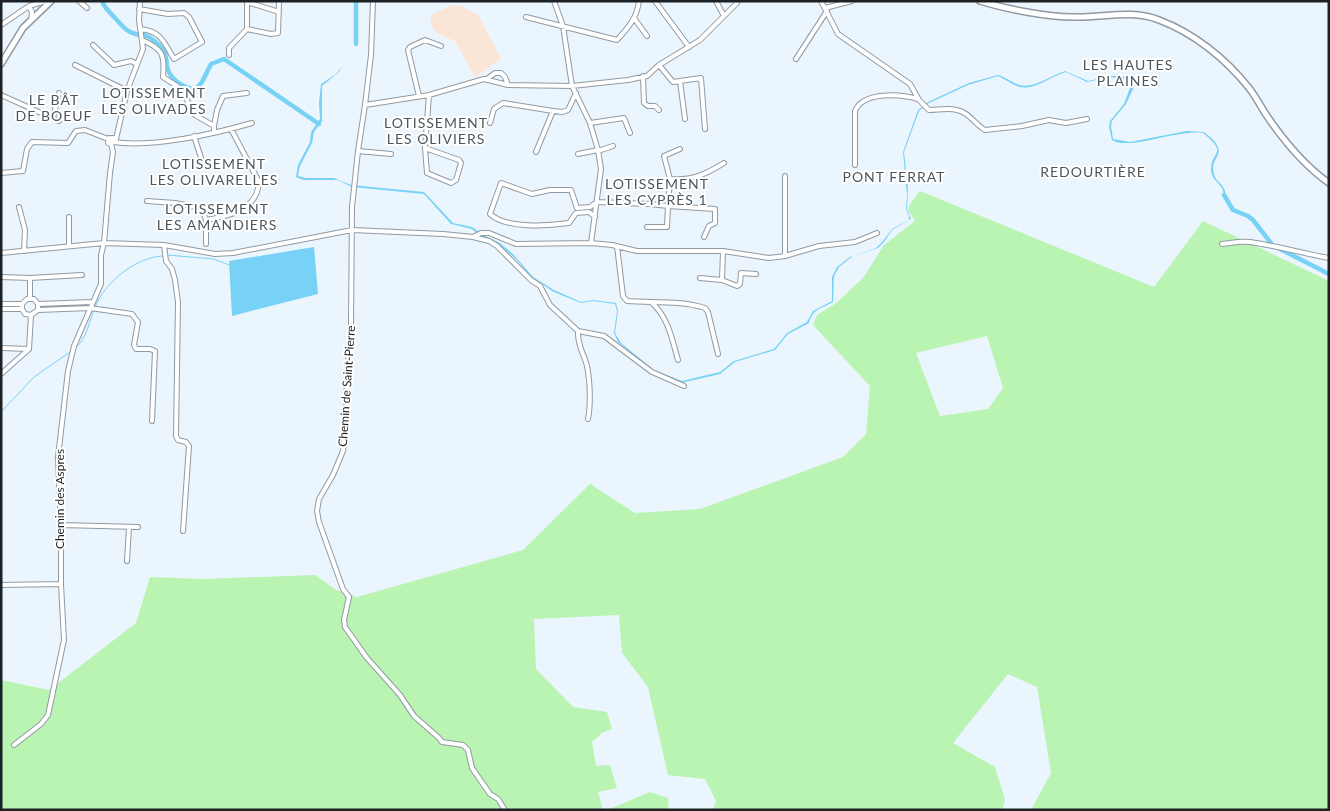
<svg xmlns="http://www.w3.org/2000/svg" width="1330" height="811" font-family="Lato,sans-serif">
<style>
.education{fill:#fae5d7}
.green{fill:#b9f4b2;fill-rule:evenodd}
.water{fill:#77d2f5}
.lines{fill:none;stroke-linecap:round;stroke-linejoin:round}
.stream{stroke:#77d2f5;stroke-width:1}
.canal{stroke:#77d2f5;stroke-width:4.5}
.street-casing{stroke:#919aa2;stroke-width:6}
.secondary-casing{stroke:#919aa2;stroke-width:8}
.street{stroke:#fff;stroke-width:4}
.secondary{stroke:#fff;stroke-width:5}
.labels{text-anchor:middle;stroke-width:4;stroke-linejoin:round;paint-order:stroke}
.street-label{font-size:12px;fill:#1e2124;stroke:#fff}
.neighbourhood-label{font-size:14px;letter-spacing:1px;fill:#4e565d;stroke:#fff}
</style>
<rect width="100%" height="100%" fill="#ebf5fe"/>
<path class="education" d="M451,5L461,6L478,15L501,59L475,77L455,41L436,33L430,24L432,15Z"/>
<path class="green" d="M920,191L1154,287L1203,221L1329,281V810H1031L1051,773L1037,687L1008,674L953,743L995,767L1005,800L1002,810H713L716,801L705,779L668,775L648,687L622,653L619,615L534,619L536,669L573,707L607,712L612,729L602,733L592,742L596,766L610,765L617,788L598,792L603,810H1V680L49,690L136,623L150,577L203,579L315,575L336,590L357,597L523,550L590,484L635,513L700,509L843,457L866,434L870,386L813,325L817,315L835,304L863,278L884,245L915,221L908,210L910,204ZM987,336L1003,388L988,409L940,416L916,353Z
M650,792L668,798L669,810H607Z"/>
<path class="water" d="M342,67L339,72L322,86V121L314,132L312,143L300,166L298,176L306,178H334L351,185L424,192L453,223L472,227L483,235L500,243L514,255L533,277L554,290L581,302L593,300L616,303L618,311L615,333L621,343L654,370L682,381L720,372L734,361L774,349L787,333L807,322L813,311L832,301V277L837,267L850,257L876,248L883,241L892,229L909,220V216L906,209L907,195L903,152L918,110L928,102L969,83L998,75C1006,77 1012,83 1020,85C1033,89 1052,75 1065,71L1088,81L1111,76H1121L1132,79L1134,87L1126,104L1112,121L1111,126L1113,139L1130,142L1187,131L1204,132C1234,155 1208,155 1214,174C1215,180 1220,182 1223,187C1226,191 1226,198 1228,202C1224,198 1224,193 1222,188C1218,182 1212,179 1211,171C1210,150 1230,155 1203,133C1178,129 1129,151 1112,140L1109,127L1110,121L1124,104L1131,85L1130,80L1110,77L1087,82L1066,72C1051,76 1036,90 1020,87C1012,85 1005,79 998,76L968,85L929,103L919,111L904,152L908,188L907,209L911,219L892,230L884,242L878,248L853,256L839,267L834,276L833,302C821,309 813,308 809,323L788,334L775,350L735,362L720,374L681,383L660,375L651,369L618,342L614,333L617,311L615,304L593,301L581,303L554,292L531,277L516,259L499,245L480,236L472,229L451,224L424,194L352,187L338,180H303L296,177L298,165L310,142L311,132L320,119L319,103L321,84L336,74Z
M314,247L318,294L232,316L229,261Z"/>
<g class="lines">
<path class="stream" d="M167,255L214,259L229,265
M74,349C87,340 89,321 95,307C105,282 137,256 164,256
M1,412L34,377L70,352"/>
<path class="canal" d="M102,1C105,9 109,11 114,17C123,26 126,33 140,35
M142,35C149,35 159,44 164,51C167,56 166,64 168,70C172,81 186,89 196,89L202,82L211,64L224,59L319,124
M356,44V1
M1224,195L1233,210L1248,216L1253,220L1271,243
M1280,249L1329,274"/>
<defs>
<path id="street" d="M79,1L87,8
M373,1L371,55L365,105L358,151L352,207L351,325L347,374L346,425L343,451L333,475L319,499L317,511L319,522L343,589L349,597L344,620L345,627L367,658L400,695L414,716L439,738L442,742L463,745L468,750L472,768L490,794L498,799L505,810
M554,1L563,26L572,86L590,123L598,150L601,169L591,243
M655,1L689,47
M716,1L724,16
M821,1L838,34L910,84L919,100L929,110C941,110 955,106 966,114C973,119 978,126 985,130L1022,126L1049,120L1066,123L1087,119
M247,2L279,12
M29,6L32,12L31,20
M825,8L852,1
M139,9L168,14L184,13L189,17L202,42L174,59C164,42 161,31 140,29
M526,17L617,40C628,28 637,18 639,1
M634,18L647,36
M1,25L29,6L46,1
M247,29L271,34L278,33L279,1
M142,40C163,49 165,55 163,77L177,86L184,93L191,109L195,115L214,126V133
M93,45L114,65L131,61L137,64
M229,55V48L247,29V1
M796,59L827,11
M75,65L127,91
M659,65L673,82L701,78L705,129
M643,76L644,103L648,106H655L659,110
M487,79L495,73H501L505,77L508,85
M680,81L685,119
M1,95L59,121
M419,96L408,50L410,47L425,40L441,46
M365,105L429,95L484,79L508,85L572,86L628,80L647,76L659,65L700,40L737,3
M53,118L59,93
M490,123L494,109L503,103L553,111
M590,123L624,118L630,133
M214,126L217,110L223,96L247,93
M194,136L203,164L216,161
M112,138L116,139L127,91L143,49L139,20L140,1
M113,142C152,148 214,134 252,123
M425,148L459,160L461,163L456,180L451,183L427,173L425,148L429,95
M358,151L391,154
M598,151L613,146
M536,152L553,111L562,112L568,110L576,93
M578,154L598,150
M855,165V111C863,91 901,94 918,99
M1,173L23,171L27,149L32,142L68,143L76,131L85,130L108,139
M785,176V256
M670,179C692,181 706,174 724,163
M147,201L175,203L202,208L206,220C230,216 257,210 259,182L231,129
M19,207L25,230L24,251
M69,217V246
M595,217L589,212L576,213L569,223C548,226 506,229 490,214L501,183L532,194L550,190H571L577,208L590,207L597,202L650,204L668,206L670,179L664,156L680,149
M206,220V244
M647,227H667L668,206L715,209V223L709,226L704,237
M473,237L489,241L497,246L531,280L540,286L550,305L578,331L604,336L652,372L684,386
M1222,244C1231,243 1242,241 1250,242C1277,246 1302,253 1329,258
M164,245L166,261L172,269L175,280L178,302L176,436L178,440L186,442L189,446L183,531
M617,246L623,296L627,301C653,303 680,300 705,308L708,312L718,354
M1,253L104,243L164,245L215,254L233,253L352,230L443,234L473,237L481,233H489L516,244L591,243L612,245L637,251H723L769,258L785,256L819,246L855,242L877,233
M1,277L30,278L82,275
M700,278L722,280L723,251
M722,280L737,286L740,284L741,273L756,274
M30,298V278
M652,303C668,317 672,339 678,360
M1,304H22
M38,304L92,302
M1,309H22L25,314L31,315L38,310V304L34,299H27L22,304V309
M38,310L90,308L132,314L138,322L134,345L136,349H150L155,351L152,421
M578,331C577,345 584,354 587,366C590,381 591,404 588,419
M1,348L29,349
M1,374L29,349L31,315
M61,525L138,527
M127,561L129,527
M1,585L61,584
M14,745L41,724L48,715L64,640L61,584V529L58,457L68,371L74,346L101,284V255L104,243L110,173L113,152L111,144L113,140L109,138L108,143L111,144"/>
<path id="secondary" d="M980,1C1006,9 1047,17 1073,17C1103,18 1131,9 1159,20C1194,33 1226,59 1249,88C1256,97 1261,107 1267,116C1284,141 1305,166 1329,183
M1,64L23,28L51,1"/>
</defs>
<use href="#street" class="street-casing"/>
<use href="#secondary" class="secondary-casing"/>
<use href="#street" class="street"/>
<use href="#secondary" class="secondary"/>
</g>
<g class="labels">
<g class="street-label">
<text transform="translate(347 386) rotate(-86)" y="4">Chemin de Saint-Pierre</text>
<text transform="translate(60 499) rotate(-90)" y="4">Chemin des Aspres</text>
</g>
<g class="neighbourhood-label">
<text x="1128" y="70">LES HAUTES<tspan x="1128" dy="16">PLAINES</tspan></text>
<text x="154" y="98">LOTISSEMENT<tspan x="154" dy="16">LES OLIVADES</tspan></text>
<text x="54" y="105">LE BÂT<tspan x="54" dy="16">DE BOEUF</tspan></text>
<text x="436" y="128">LOTISSEMENT<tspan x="436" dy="16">LES OLIVIERS</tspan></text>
<text x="214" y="169">LOTISSEMENT<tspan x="214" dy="16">LES OLIVARELLES</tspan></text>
<text x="1093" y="177">REDOURTIÈRE</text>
<text x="894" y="182">PONT FERRAT</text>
<text x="657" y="189">LOTISSEMENT<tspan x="657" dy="16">LES CYPRÈS 1</tspan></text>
<text x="217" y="214">LOTISSEMENT<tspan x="217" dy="16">LES AMANDIERS</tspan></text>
</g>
</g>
<rect width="1330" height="811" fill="none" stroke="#1e2124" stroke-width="5"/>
</svg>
